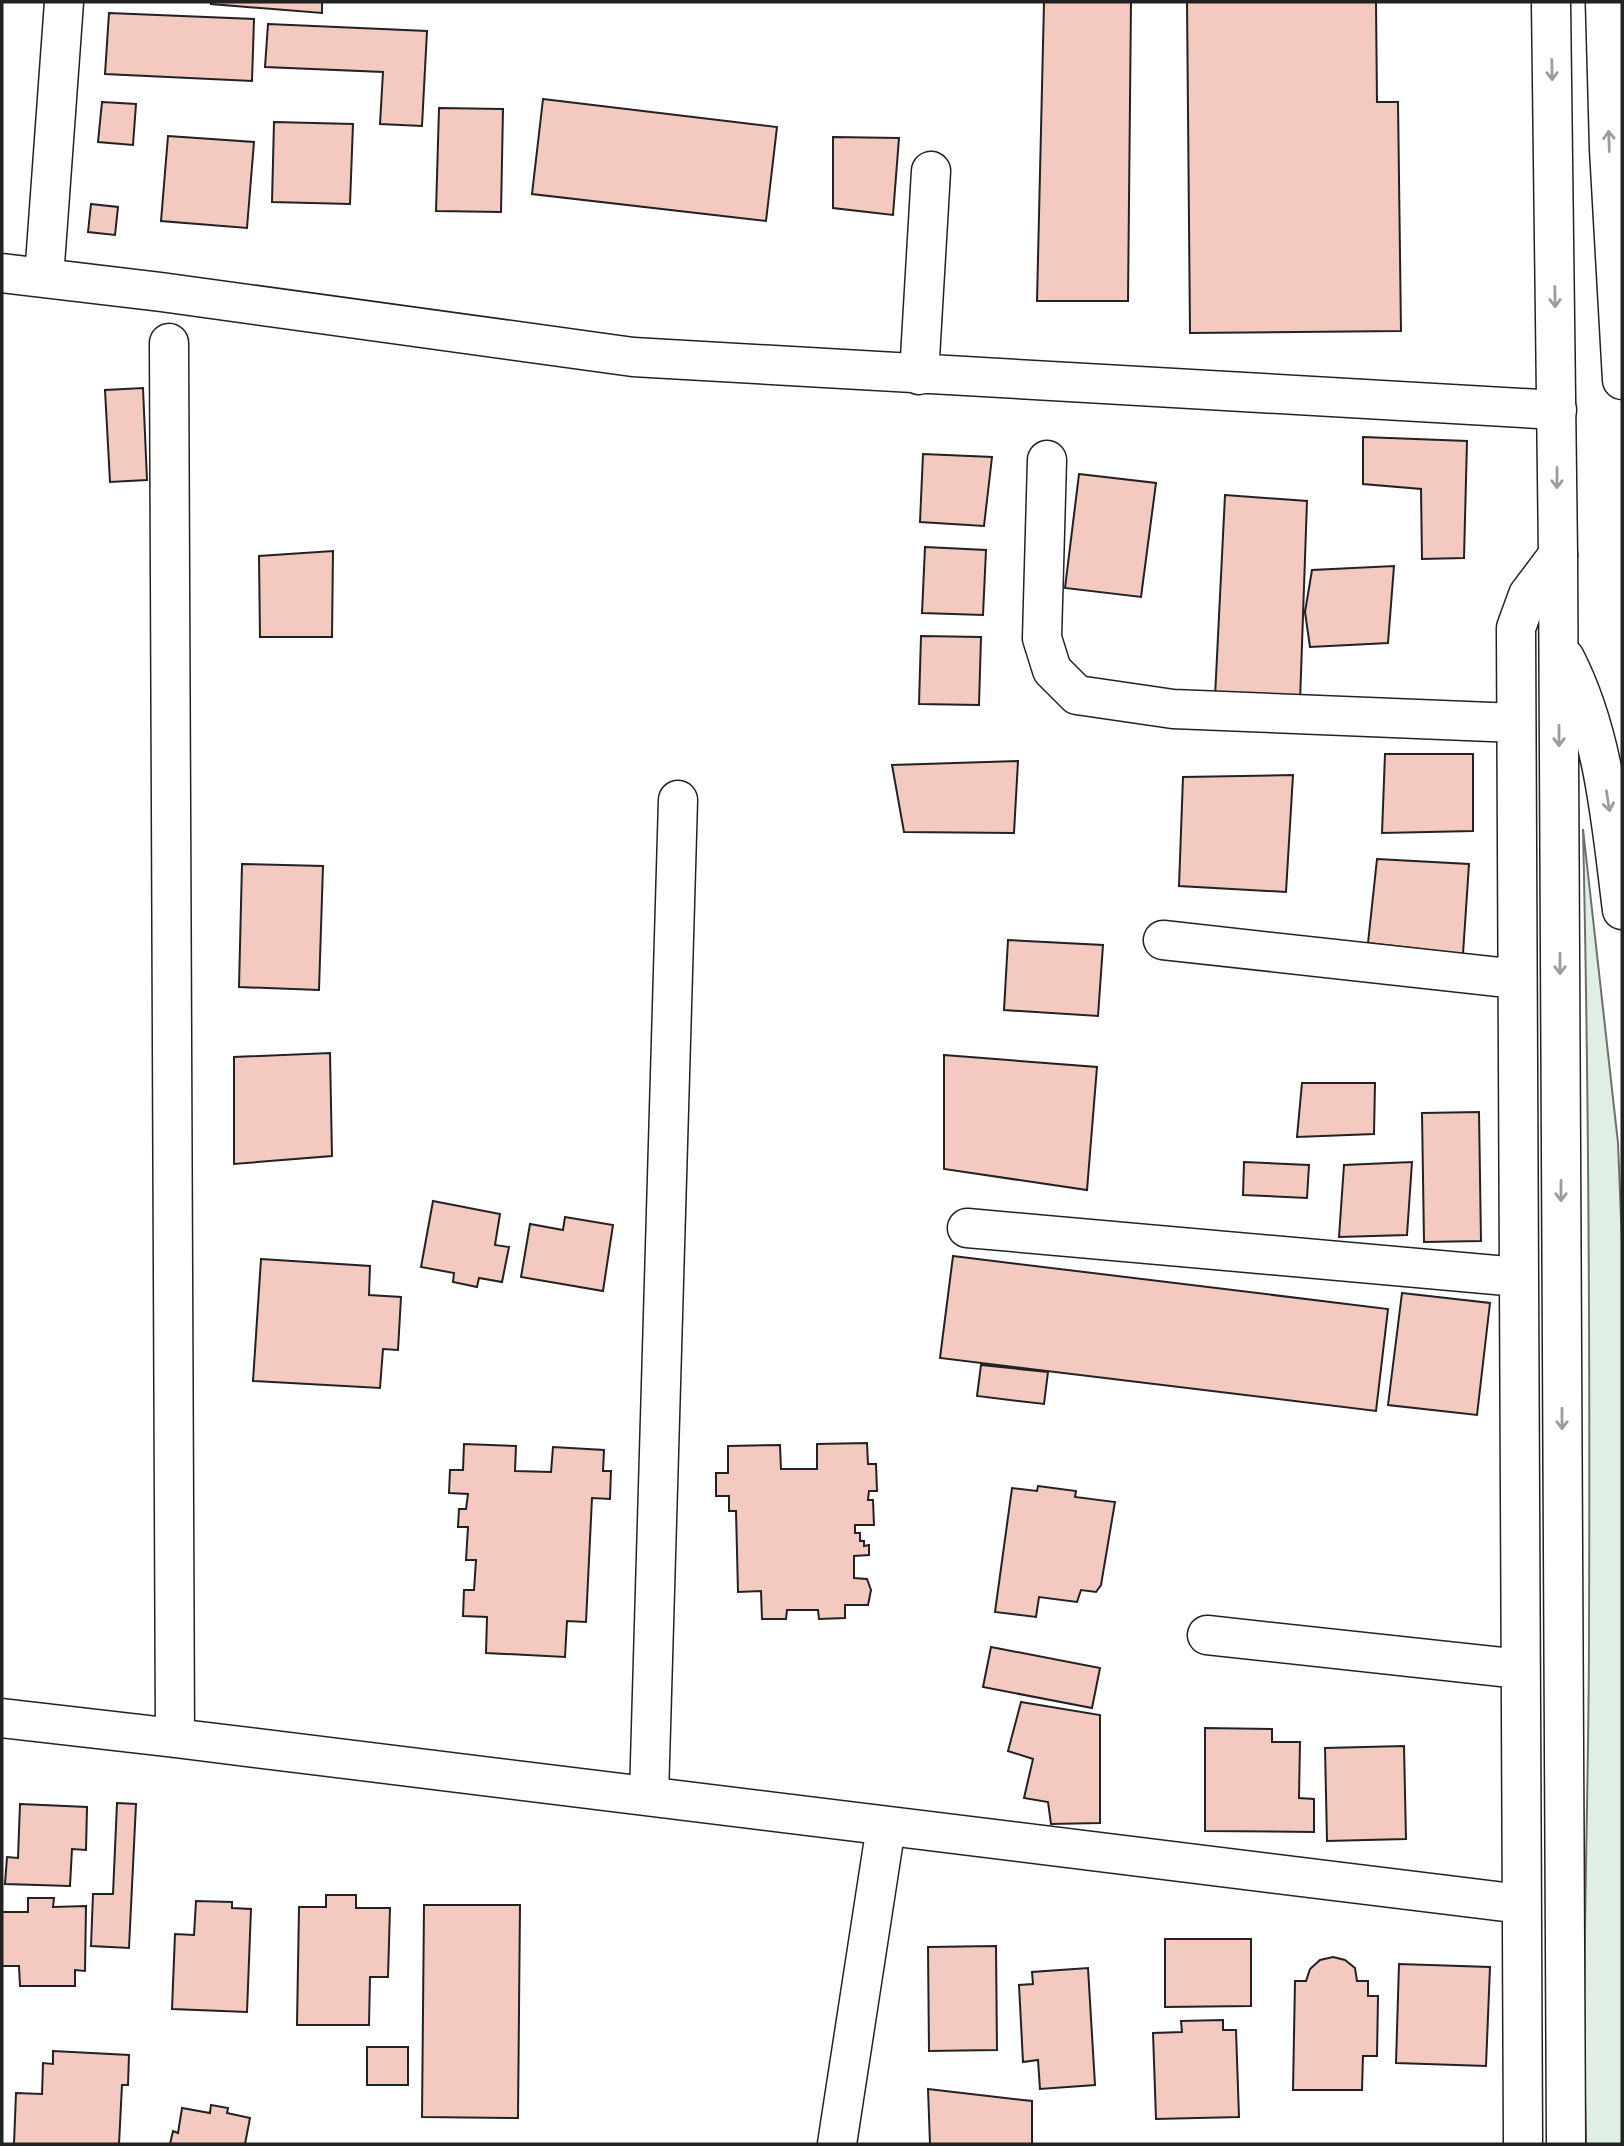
<svg xmlns="http://www.w3.org/2000/svg" width="1624" height="2146" font-family="Roboto,sans-serif">
<style>
.green{fill:#e0efe3;stroke:#6f6f6f;stroke-width:2}
.building{fill:#f3c9c0;stroke:#222;stroke-width:2}
.lines{fill:none;stroke-linecap:round;stroke-linejoin:round}
.minor-casing{stroke:#222;stroke-width:41}
.highway-casing{stroke:#222;stroke-width:41}
.minor{stroke:#fff;stroke-width:38}
.highway{stroke:#fff;stroke-width:38}
.oneway{stroke:#9c9c9c}
</style>
<rect width="100%" height="100%" fill="#fff"/>
<path class="green" d="M1583,829L1618,1143L1622,1242V2144H1586C1581,1972 1589,1801 1589,1629C1590,1362 1589,1096 1583,829Z"/>
<path class="building" d="M211,2H322V13L211,4Z
M1044,2H1131L1128,301H1037Z
M1187,2H1376L1377,102H1398L1401,331L1190,333Z
M109,13L254,19L252,81L105,74Z
M268,24L427,31L422,126L380,124L383,72L265,67Z
M543,99L777,127L766,221L532,194Z
M102,102L136,104L133,145L98,142Z
M439,108L503,109L501,212L436,211Z
M274,122L353,124L350,204L272,202Z
M168,136L254,142L247,228L161,221Z
M833,137L899,138L893,215L833,208Z
M91,204L118,207L115,235L88,232Z
M143,388L147,480L110,482L105,390Z
M1363,437L1467,441L1464,558L1422,559L1421,489L1363,484Z
M923,454L992,457L984,526L920,522Z
M1079,474L1156,483L1141,597L1065,588Z
M1225,495L1307,501L1300,702L1215,697Z
M925,547L986,550L983,615L922,613Z
M333,551L332,637H260L259,556Z
M1394,566L1388,643L1310,647L1305,612L1312,570Z
M921,636L981,637L979,705L919,704Z
M1385,754H1473V831L1382,833Z
M1018,761L1014,833L904,832L892,765Z
M1293,775L1286,892L1179,886L1183,777Z
M1377,859L1469,864L1463,954L1368,943Z
M242,864L323,866L319,990L239,987Z
M1008,940L1103,945L1098,1016L1004,1010Z
M330,1053L332,1156L234,1164V1057Z
M944,1055L1097,1067L1087,1190L944,1169Z
M1302,1083H1375L1374,1134L1297,1137Z
M1479,1112L1481,1241L1424,1242L1422,1113Z
M1244,1162L1309,1165L1307,1198L1243,1195Z
M1412,1162L1407,1235L1339,1237L1344,1165Z
M433,1201L500,1214L495,1245L509,1247L502,1282L479,1278L477,1287L453,1282L454,1273L421,1267Z
M565,1217L613,1225L603,1291L521,1277L530,1224L563,1230Z
M953,1256L1388,1309L1376,1411L940,1358Z
M261,1259L370,1266L369,1295L401,1297L398,1350L383,1349L380,1388L253,1381Z
M1402,1293L1490,1303L1477,1415L1388,1405Z
M981,1365L1048,1372L1044,1404L977,1396Z
M867,1443L868,1464H876L877,1491H869L868,1500H873L874,1525H855V1533H860V1541H864V1546L869,1545V1555L854,1556V1578L867,1579L871,1590L868,1605H845V1618L819,1619L818,1610H787L786,1619H762L761,1591L738,1592L736,1511H729V1496H716V1473H728V1446L780,1445L781,1469H817V1444Z
M464,1444L516,1446L515,1471L551,1472L553,1447L604,1450L603,1471H611L610,1499L592,1498L586,1622L567,1621L565,1657L486,1653L487,1617L463,1616L464,1590H474L476,1560H466L468,1527H458L459,1509H466L468,1494L449,1493L450,1470H463Z
M1038,1486L1076,1491L1075,1497L1115,1502L1101,1585L1096,1592L1081,1590L1077,1602L1039,1597L1036,1617L995,1612L1012,1488L1037,1491Z
M991,1647L1100,1668L1092,1708L983,1687Z
M1021,1702L1100,1715V1823L1051,1824L1048,1802L1024,1798L1033,1759L1008,1751Z
M1205,1728L1272,1729V1742H1300L1299,1798L1314,1799V1832L1205,1831Z
M1404,1746L1406,1839L1327,1841L1325,1748Z
M117,1803L136,1804L129,1948L91,1946L93,1894H113Z
M20,1804L87,1807L86,1850L72,1849L70,1886L5,1884L7,1857L18,1858Z
M326,1895H356V1908H390L388,1977H370L369,2025H297L299,1907H326Z
M28,1898H54L53,1907L86,1906L85,1971L75,1970V1986H20L19,1966H2V1912H28Z
M196,1901L232,1902V1908L251,1909L247,2012L172,2009L175,1934L194,1935Z
M424,1905H520L518,2118L422,2117Z
M1165,1939H1251V2006L1165,2007Z
M996,1946L997,2050L929,2051L928,1947Z
M1333,1957L1345,1960L1355,1968L1357,1981H1368V1996H1378L1377,2056H1363L1362,2090H1293L1295,1981H1306L1310,1969L1320,1960Z
M1399,1964L1490,1967L1486,2066L1396,2063Z
M1088,1968L1095,2085L1040,2089L1038,2060L1023,2062L1019,1985L1033,1984L1032,1972Z
M1223,2020V2030H1236L1239,2117L1156,2119L1153,2033L1182,2032L1181,2021Z
M367,2047H408V2085H367Z
M53,2051L129,2055L128,2085H122L119,2144H14L16,2093L42,2094L43,2063L53,2064Z
M928,2089L1032,2101V2144H930Z
M211,2105L228,2108L227,2113L250,2118L245,2144H170L173,2131L178,2133L182,2108L210,2113Z"/>
<g class="lines">
<defs>
<path id="minor" d="M2,273L161,292L633,357L1557,410
M44,278L64,2
M169,343L175,1738
M919,375L931,171
M1047,460L1042,638L1052,670L1077,695L1173,709L1516,723
M1163,940L1517,979
M967,1228L1518,1277
M1207,1635L1520,1669
M2,1718L175,1738L1521,1904
M649,1796L678,800
M837,2144L886,1826
M1523,2144L1516,628L1528,595L1558,555"/>
<path id="highway" d="M1551,2L1558,555L1566,2144
M1605,2L1609,149L1622,380
M1565,658C1605,736 1611,824 1622,910"/>
</defs>
<use href="#minor" class="minor-casing"/>
<use href="#highway" class="highway-casing"/>
<use href="#minor" class="minor"/>
<use href="#highway" class="highway"/>
</g>
<defs><path id="oneway-shaft" d="M-6 0H5M1.5-3L5.5 0L1.5 3" fill="none" stroke-width="1.6" stroke-linecap="round" stroke-linejoin="round" transform="scale(1.75)"/></defs>
<g class="oneway">
<use href="#oneway-shaft" transform="translate(1552 70) rotate(89)"/>
<use href="#oneway-shaft" transform="translate(1609 141) rotate(-92)"/>
<use href="#oneway-shaft" transform="translate(1555 297) rotate(89)"/>
<use href="#oneway-shaft" transform="translate(1557 478) rotate(90)"/>
<use href="#oneway-shaft" transform="translate(1559 736) rotate(90)"/>
<use href="#oneway-shaft" transform="translate(1608 801) rotate(81)"/>
<use href="#oneway-shaft" transform="translate(1560 964) rotate(90)"/>
<use href="#oneway-shaft" transform="translate(1561 1191) rotate(90)"/>
<use href="#oneway-shaft" transform="translate(1562 1419) rotate(90)"/>
</g>
<rect width="1624" height="2146" fill="none" stroke="#222222" stroke-width="7"/>
</svg>
